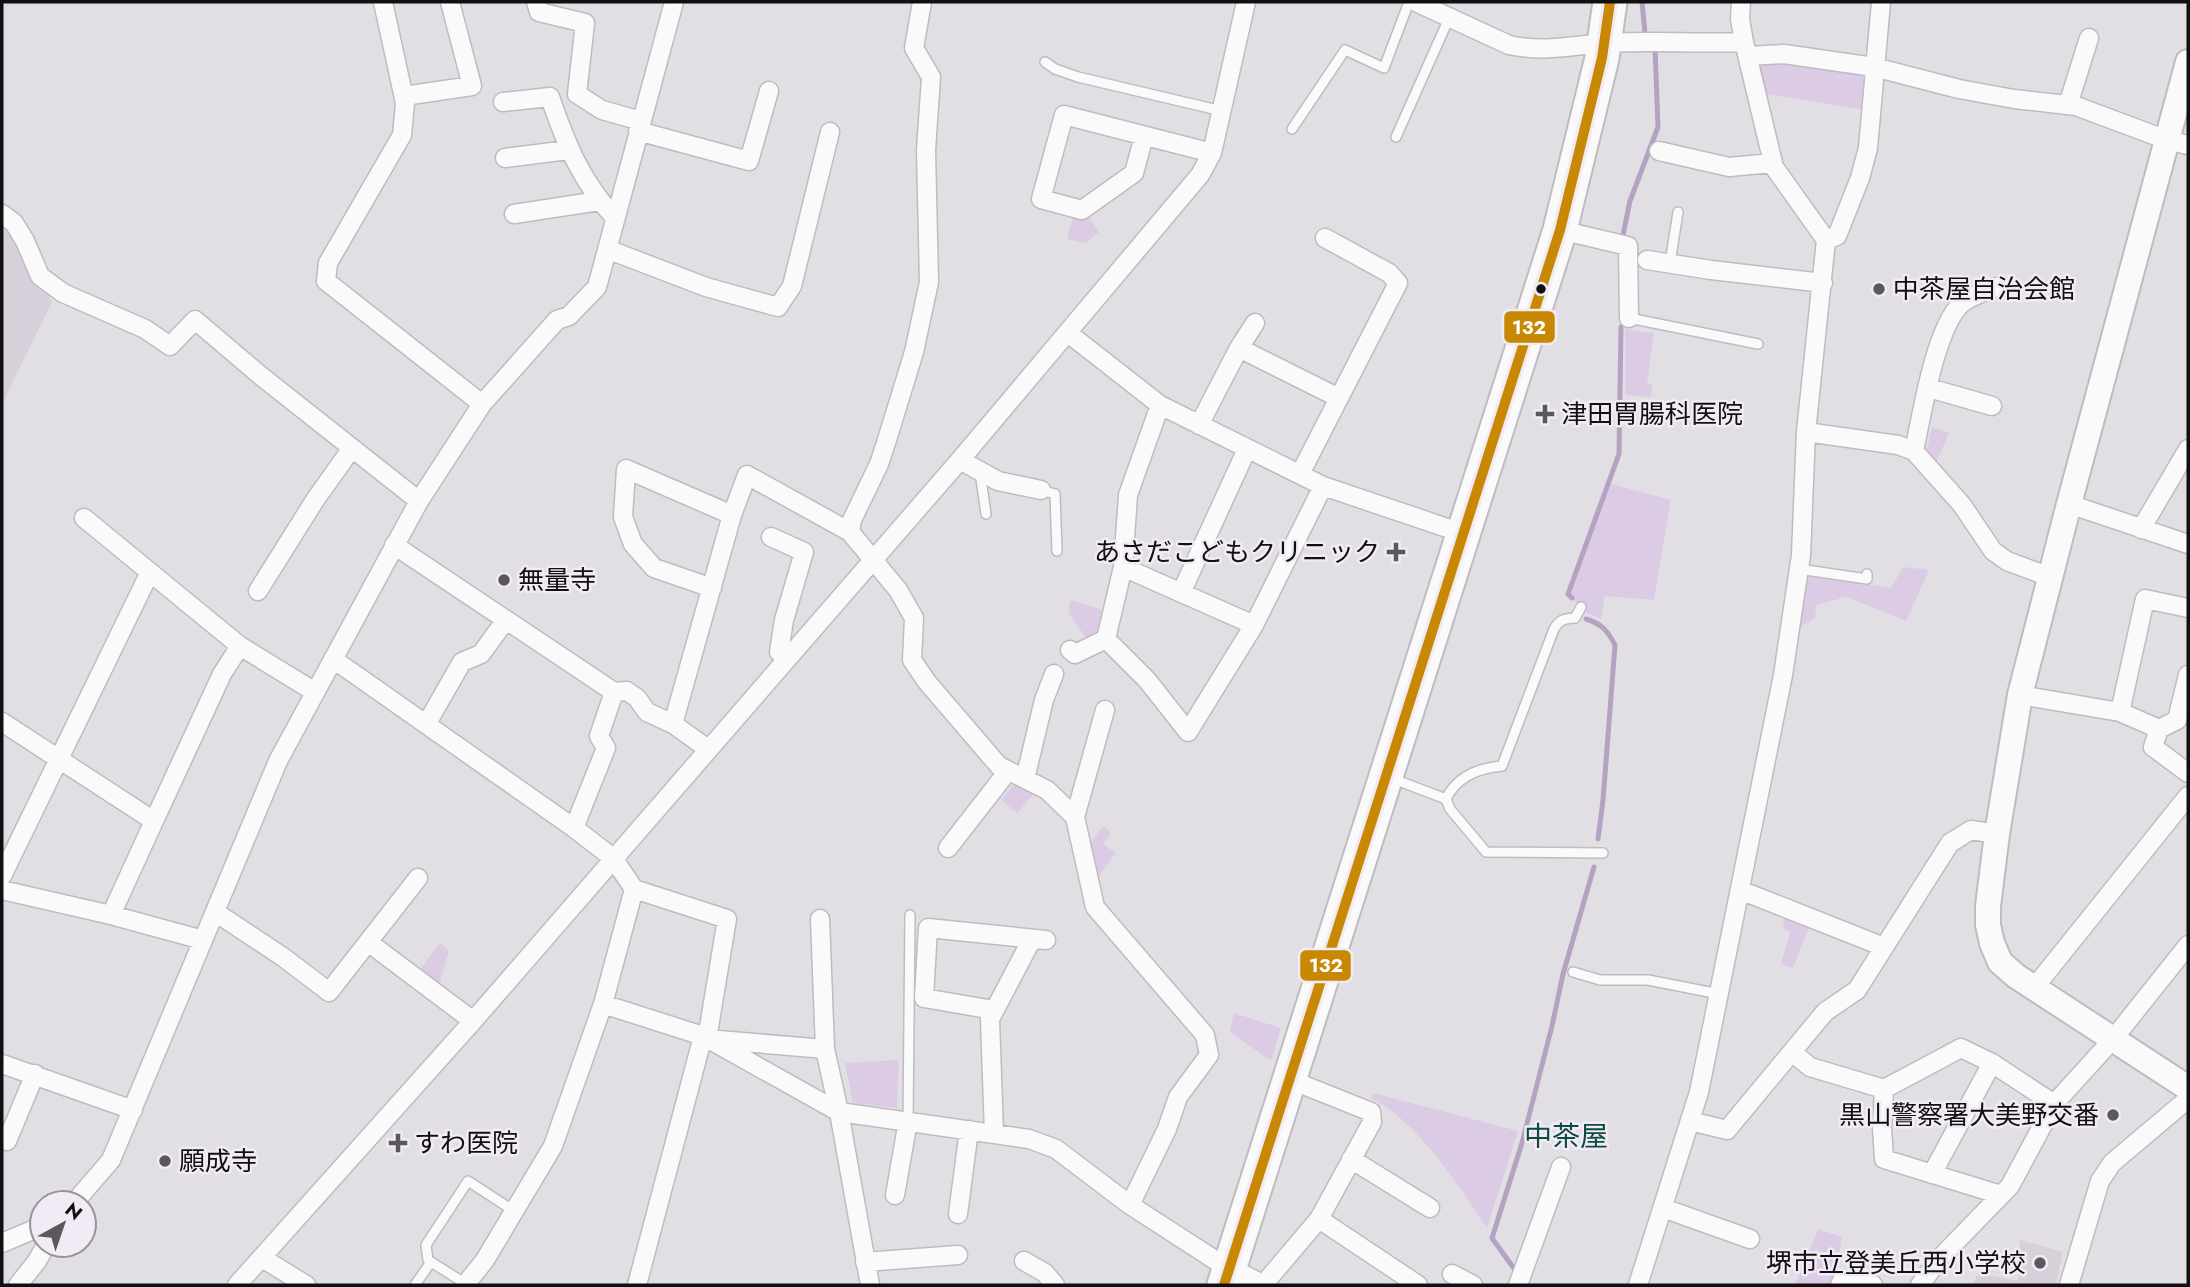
<svg xmlns="http://www.w3.org/2000/svg" width="2190" height="1287" font-family="Jost,'Noto Sans JP',sans-serif">
<style>
.built{fill:#d7d0db}
.green{fill:#dbcbe4}
.lines{fill:none;stroke-linecap:round;stroke-linejoin:round}
.stream{stroke:#b5a1c1;stroke-width:5}
.lane-casing{stroke:#bebcbf;stroke-width:12}
.street-casing{stroke:#bebcbf;stroke-width:21}
.secondary-casing{stroke:#bebcbf;stroke-width:28}
.highway-casing{stroke:#bebcbf;stroke-width:37}
.lane{stroke:#fbfafb;stroke-width:9}
.street{stroke:#fbfafb;stroke-width:18}
.secondary{stroke:#fbfafb;stroke-width:24}
.highway{stroke:#fbfafb;stroke-width:33}
.bus-1-casing{stroke:#f0ebf4;stroke-width:16}
.bus-1{stroke:#c98804;stroke-width:10}
.bus-dot{fill:#110f12;stroke:#f0ebf4;stroke-width:2.5}
.poi-dot{fill:#5a585c;stroke:#f0ebf4;stroke-width:2.5}
.labels{text-anchor:middle;stroke-width:5;stroke-linejoin:round;paint-order:stroke}
.poi-label{font-size:26px;fill:#110f12;stroke:#f0ebf4;text-anchor:start}
.neighbourhood-label{font-size:28px;fill:#0f4a41;stroke:#f0ebf4}
.line-badge{stroke:#f0ebf4;stroke-width:2.5}
.badge-label{font-size:19px;text-anchor:middle;font-weight:bold;fill:#fff}
</style>
<rect width="100%" height="100%" fill="#e2dfe4"/>
<path class="built" d="M2,227L19,244L52,302L2,404Z
M2020,1240L2063,1252L2056,1285H1972L1978,1273L2018,1281Z"/>
<path class="green" d="M1758,60L1871,70L1866,110L1766,94Z
M1073,217L1083,219L1089,217L1099,232L1086,243L1067,239Z
M1625,329L1654,333L1647,384L1653,385L1651,397L1625,395Z
M1932,427L1949,433L1936,463L1927,450Z
M1608,483L1671,500L1654,600L1605,596L1601,619L1587,613L1568,594Z
M1903,567L1929,570L1906,621L1846,597L1816,605L1815,619L1797,628L1805,576L1891,588Z
M1071,600L1102,610L1097,632L1086,638L1068,612Z
M1021,784L1035,792L1017,813L1001,800L1012,787Z
M1103,826L1111,833L1103,844L1116,853L1094,882L1087,847Z
M1785,916L1810,925L1793,968L1781,964L1790,932L1783,928Z
M440,943L449,950L439,986L419,971Z
M1234,1013L1281,1028L1271,1061L1230,1032Z
M899,1060L897,1108L853,1103L845,1063Z
M1373,1093L1518,1131L1487,1228C1459,1185 1417,1121 1371,1098Z
M1818,1229L1842,1237L1836,1274L1831,1285H1795Z"/>
<g class="lines">
<path class="stream" d="M1642,2L1645,33
M1623,235L1630,201L1658,127L1655,48
M1572,598L1568,594L1619,454L1621,327
M1586,619C1602,624 1607,630 1615,645L1603,800L1598,839
M1515,1270L1492,1238L1522,1143L1552,1026L1563,974L1594,867"/>
<defs>
<path id="lane" d="M1045,62L1055,69L1078,77L1222,111
M1292,129L1345,50L1384,68L1409,2
M1396,137L1450,16
M1670,263L1678,212
M1629,318L1758,344
M980,472L986,514
M1041,490L1055,494L1057,551
M1799,569L1867,579V574
M1581,607L1575,618C1565,618 1559,620 1554,629L1502,766C1478,768 1457,776 1446,799L1450,809L1486,852L1603,853
M1391,778L1446,799
M1573,972L1600,980H1648L1719,994
M908,1121L910,915
M466,1284L428,1260L426,1245L468,1181L514,1211
M415,1285L431,1262"/>
<path id="street" d="M383,2L405,103L402,135L328,263L326,281L482,404
M536,2L539,12L585,23L577,94L602,110L641,121
M922,2L914,48L931,77L926,150L929,282L914,352L886,443L879,464L852,520L850,532L898,590L914,618L912,660L927,682L999,766L1047,790L1075,817L1095,907L1205,1035L1209,1055L1178,1097L1167,1129L1130,1205
M1416,2L1509,45C1544,53 1573,45 1607,43C1653,40 1699,44 1744,42
M1748,56L1784,54L1874,67L1959,89L2014,99L2076,106L2167,140L2188,145
M404,96L472,86L450,2
M503,102L550,97C566,144 581,181 615,218
M2068,105L2089,38
M638,131L749,161L769,91
M1144,136L1134,173L1082,210L1041,199L1064,115L1212,153
M1659,151L1729,167L1772,163
M505,158L568,150
M2,214L14,223L25,241L40,276L63,293L145,329L170,346L195,320L261,376L419,501
M514,214L599,201
M1560,230L1628,246L1629,318
M1826,240L1837,236L1860,178L1868,148L1881,2
M607,249L706,287L778,307L792,286L830,132
M1647,260L1711,270L1823,283
M1068,333L1160,405L1323,486L1465,534
M1239,348L1339,398
M1929,388L1992,406
M1160,405L1128,495L1123,567L1106,639L1147,680L1188,732L1254,625L1323,486
M1199,425L1239,348L1255,323
M1806,432L1898,445L1914,451L1962,505L1993,551L2007,561L2050,577
M1914,451C1922,414 1935,329 1961,304C1970,296 1985,292 1996,287
M960,460L998,481L1041,490
M1300,474L1398,283L1389,273L1325,238
M2069,504L2188,544
M84,518L240,646L315,692
M2141,529L2188,449
M771,537L804,552L784,620L779,652L786,659
M394,545L614,692L627,691L637,698L647,712L673,724L708,749
M1123,567L1254,625
M712,588L654,568L633,544L623,517L626,469L732,515
M258,591L315,500L352,448
M1181,593L1247,449
M1070,650L1075,654L1106,639
M333,659L574,828L613,858L634,889L603,1004L553,1146L485,1260L465,1285
M2020,695L2120,712L2159,729L2153,747L2188,773
M2120,712L2145,599L2188,608
M2,722L154,821L222,674L240,646
M427,723L462,662L481,654L505,621
M673,724L732,515L747,475L850,532
M2159,729L2177,720L2188,675
M1025,779L1044,700L1054,674
M1075,817L1105,710
M574,828L606,748L599,736L614,692
M948,848L1008,771
M2,876L150,572
M634,889L727,919L707,1039L825,1049L839,1112L870,1285
M2,890L111,915L203,940
M1740,890L1884,947
M215,912L283,957L329,992L418,878
M111,915L154,821
M820,919L825,1049
M368,942L473,1021
M2034,988L2188,796
M603,1004L703,1036L839,1112L1029,1139L1056,1149L1130,1205L1229,1269L1241,1273L1264,1285
M994,1010L924,998L928,928L1046,940
M1792,1052L1810,1067L1884,1089L1961,1048L1992,1063L2054,1104
M2,1064L133,1110
M1884,1089L1882,1128L1884,1159L2001,1195
M1690,1121L1727,1130L1825,1012L1857,990L1950,843L1971,830L1997,834
M994,1134L990,1019L1032,939
M7,1141L35,1074
M1351,1159L1430,1208
M1932,1174L1992,1063
M895,1195L908,1121
M74,1203L111,1160L278,761L419,501L482,404L557,320L569,316L597,287L674,2
M1663,1208L1750,1239
M958,1214L969,1130
M1319,1219L1418,1285
M2,1243L42,1226
M262,1258L306,1285
M1024,1261L1045,1273L1055,1285
M865,1262L958,1255
M1452,1274L1473,1285
M18,1285L37,1261L46,1245
M237,1285L473,1021L960,460L1200,175L1212,153L1246,2
M637,1285L703,1036
M1263,1285L1319,1219L1372,1122L1371,1112L1291,1080
M1518,1285L1561,1167
M1638,1285L1699,1092L1783,675L1801,555L1806,432L1826,240L1774,167L1744,42L1740,19L1741,2
M1840,1285L1842,1281L1852,1279L1873,1285
M1920,1285L1939,1259L2010,1186L2054,1104L2114,1038L2188,945
M2069,1285L2100,1181L2112,1163L2188,1099"/>
<path id="secondary" d="M2188,62L2069,504L2020,695L1997,834L1988,906V925L1992,943L2000,962L2016,976L2188,1088"/>
<path id="highway" d="M1224,1285L1560,230L1602,58L1610,2"/>
</defs>
<use href="#lane" class="lane-casing"/>
<use href="#street" class="street-casing"/>
<use href="#secondary" class="secondary-casing"/>
<use href="#highway" class="highway-casing"/>
<use href="#lane" class="lane"/>
<use href="#street" class="street"/>
<use href="#secondary" class="secondary"/>
<use href="#highway" class="highway"/>
<defs>
<path id="bus-1" d="M1224,1285L1560,230L1602,58L1610,2"/>
</defs>
<use href="#bus-1" class="bus-1-casing"/>
<use href="#bus-1" class="bus-1"/>
</g>
<circle class="bus-dot" cx="1541" cy="289" r="6"/>
<g class="poi-dot">
<circle cx="1879" cy="289" r="7"/>
<path d="M1541.5 403.5h7v7h7v7h-7v7h-7v-7h-7v-7h7z"/>
<path d="M1392.5 541.5h7v7h7v7h-7v7h-7v-7h-7v-7h7z"/>
<circle cx="504" cy="580" r="7"/>
<circle cx="2113" cy="1115" r="7"/>
<path d="M394.5 1132.5h7v7h7v7h-7v7h-7v-7h-7v-7h7z"/>
<circle cx="165" cy="1161" r="7"/>
<circle cx="2040" cy="1263" r="7"/>
</g>
<g class="labels">
<g class="poi-label">
<text x="1893" y="298">中茶屋自治会館</text>
<text x="1561" y="423">津田胃腸科医院</text>
<text x="1380" y="561" text-anchor="end">あさだこどもクリニック</text>
<text x="518" y="589">無量寺</text>
<text x="2099" y="1124" text-anchor="end">黒山警察署大美野交番</text>
<text x="414" y="1152">すわ医院</text>
<text x="179" y="1170">願成寺</text>
<text x="2026" y="1272" text-anchor="end">堺市立登美丘西小学校</text>
</g>
<g class="neighbourhood-label">
<text x="1566" y="1146">中茶屋</text>
</g>
</g>
<g class="line-badge">
<rect x="1503" y="310" width="53" height="34" rx="7" fill="#c98804"/>
<rect x="1299" y="949" width="53" height="33" rx="7" fill="#c98804"/>
</g>
<g class="badge-label">
<text x="1529" y="334">132</text>
<text x="1326" y="972">132</text>
</g>
<rect width="2190" height="1287" fill="none" stroke="#110f12" stroke-width="7"/>
<g transform="translate(63 1224) rotate(40)"><circle r="33" fill="#f0ebf4" stroke="#97939a" stroke-width="2"/>
<path d="M0-5L12 26L0 18L-12 26Z" fill="#5a585c"/>
<text y="-10" font-size="19" font-weight="bold" text-anchor="middle" fill="#110f12">N</text>
</g>
</svg>
